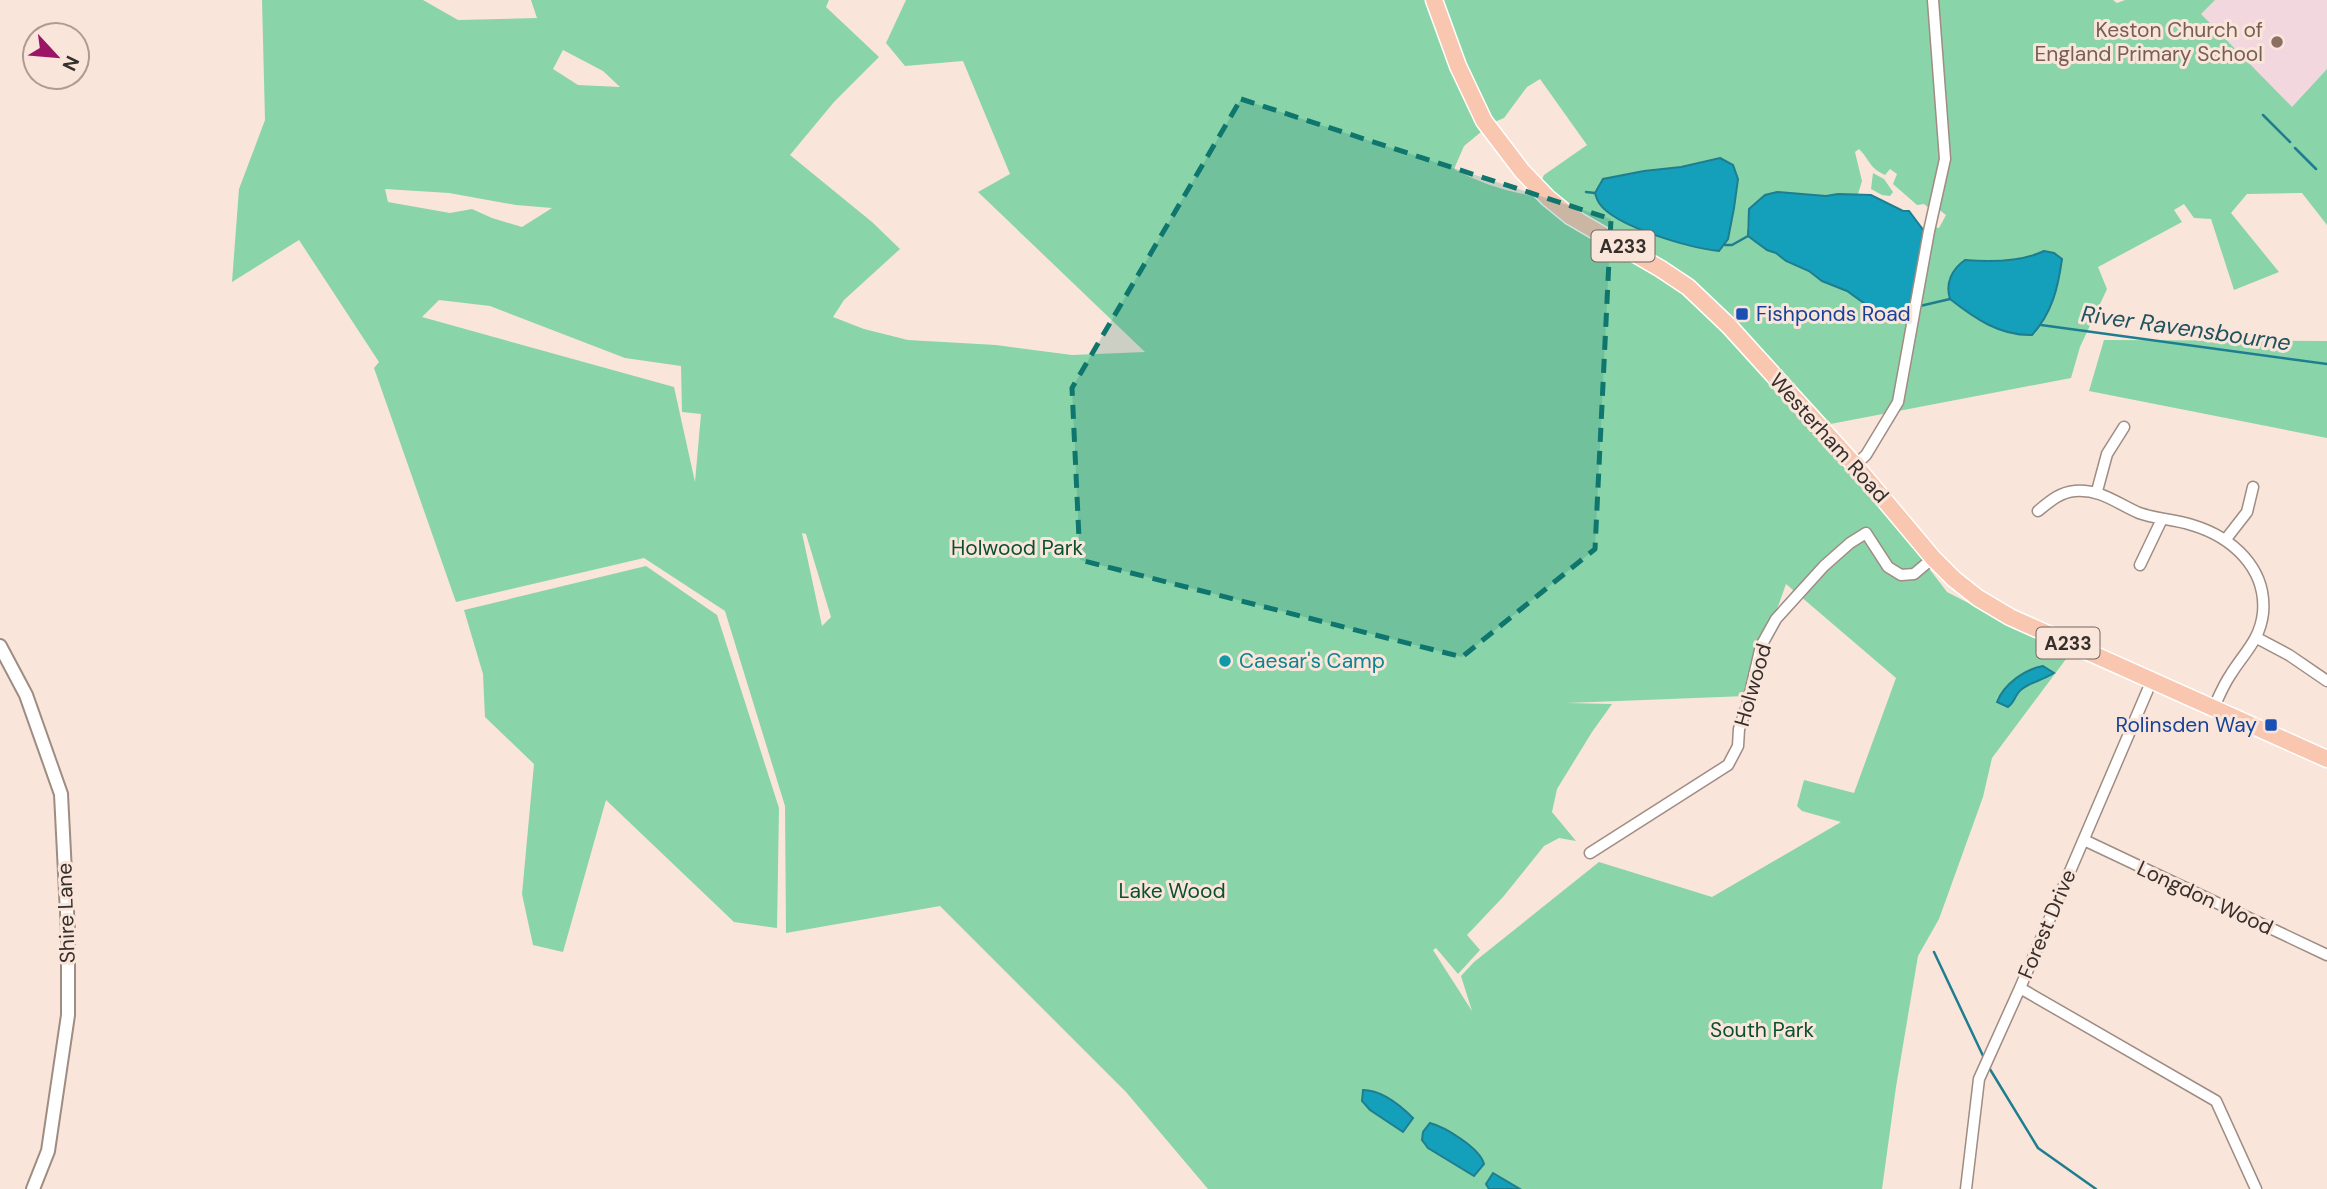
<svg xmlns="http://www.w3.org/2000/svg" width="2327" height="1189" font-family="'DM Sans',sans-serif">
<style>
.education{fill:#f2d8de}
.green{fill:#8ad4a9;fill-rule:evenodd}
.water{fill:#14a0ba;stroke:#1e7e8f;stroke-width:2}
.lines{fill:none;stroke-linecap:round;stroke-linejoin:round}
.stream{stroke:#1e7e8f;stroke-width:2.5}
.minor-casing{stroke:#9f8c82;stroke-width:13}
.tertiary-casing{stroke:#9f8c82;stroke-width:16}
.primary-casing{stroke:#fff;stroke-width:19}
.minor{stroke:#fff;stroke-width:10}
.tertiary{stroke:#fff;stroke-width:12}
.primary{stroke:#f9c6b0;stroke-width:16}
.marked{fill:#0f766e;fill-opacity:0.2;stroke:#0f766e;stroke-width:5;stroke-dasharray:14 9;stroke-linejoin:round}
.education-dot{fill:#8d6e63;stroke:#fae5da;stroke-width:2.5}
.transit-dot{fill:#1a4fb4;stroke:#fae5da;stroke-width:2.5}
.culture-dot{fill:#0f9aa8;stroke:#fae5da;stroke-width:2.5}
.labels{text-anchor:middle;stroke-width:6;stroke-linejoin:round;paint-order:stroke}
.shield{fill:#fae5da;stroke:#726660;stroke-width:2}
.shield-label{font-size:19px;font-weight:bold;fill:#372f2b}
.education-label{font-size:21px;fill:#785e54;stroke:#fae5da;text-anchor:end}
.transit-label{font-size:21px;fill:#164399;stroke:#fae5da;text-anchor:start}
.street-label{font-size:21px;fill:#372f2b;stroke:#fae5da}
.park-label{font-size:21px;fill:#095031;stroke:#fae5da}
.culture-label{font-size:21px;fill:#0d838f;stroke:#fae5da;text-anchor:start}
.water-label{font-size:23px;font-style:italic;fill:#20535e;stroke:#fae5da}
</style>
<rect width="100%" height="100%" fill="#fae5da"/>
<path class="education" d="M2215,0H2327V69L2292,108L2200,14Z"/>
<path class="green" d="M262,0H423L458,20L537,18L531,0H829L826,7L879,57L834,102L790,155L872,222L900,249L844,300L833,317L864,329L908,340L996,345L1072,355L1145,352L978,192L1010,174L963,61L905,66L886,43L906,0H2113L2117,3L2125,0H2215L2201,14L2292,107L2327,69V225L2302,193L2247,194L2231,213L2279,272L2234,290L2211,219L2194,218L2184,204L2174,210L2182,222L2098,267L2107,289L2080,347L2071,378L1820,426L1947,592L2069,655L1992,758L1983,797L1939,919L1918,956L1896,1087L1882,1189H1208L1126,1092L940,906L786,933L785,806L725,611L644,558L456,602L374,368L379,362L299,240L232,282L239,189L265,120ZM563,50L603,71L620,87L578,85L553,69ZM1540,79L1587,145L1544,175L1534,196C1504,191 1480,183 1454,169L1464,146L1492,123L1504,118L1527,87ZM1859,149C1871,161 1868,167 1885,175L1890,169L1897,174L1893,184L1917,205L1924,204L1929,208L1937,180L1938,209L1946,215L1939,228L1935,227L1920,310L1910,308L1902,317L1868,306L1847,290L1822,281L1809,271L1786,261L1747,229L1749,209C1771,184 1796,195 1825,196C1836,196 1847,194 1858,194L1862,181L1855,152ZM1720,158L1738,179L1734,208L1719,251L1684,245L1625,222L1615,176L1681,167ZM385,189L449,193L516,205L552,208L522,227L492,218L472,209L450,213L388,202ZM2044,251L1999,330L1950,299C1946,283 1952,269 1965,260C1989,262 2022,262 2044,251ZM439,300L490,306L625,358L681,366L682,412L701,414L695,482L674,387L422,317ZM802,533L806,534L831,617L822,626ZM1786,584L1896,678L1854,793L1804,780L1797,806L1802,811L1841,822L1712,897L1599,862L1474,962L1461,976L1472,1011L1433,950L1436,948L1458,974L1480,950L1467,935L1503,897L1544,846L1559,838L1576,841L1552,812L1557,789L1592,732L1612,704L1567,703L1746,696Z
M1873,173L1884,179L1893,192L1890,196L1882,195L1871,189Z
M2104,340L2327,341V438L2089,391Z
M646,566L717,615L779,808L777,928L734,922L606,800L563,952L533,945L522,894L534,764L485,717L483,674L464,610Z"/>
<path class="water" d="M1720,158L1733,165L1738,179L1734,208L1728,239L1719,251C1691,248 1615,227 1599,203C1597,200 1596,196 1595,193L1603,179L1644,171L1681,167Z
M1777,192L1826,196L1838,194L1871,195L1903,211H1909L1924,231L1910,308L1902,317L1868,306L1847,291L1822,281L1809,271L1786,261L1776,253L1767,250L1748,236L1749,209L1765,195Z
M2044,251L2054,253L2062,259C2058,288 2052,313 2032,335C2000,336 1974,318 1950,299C1945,283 1952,269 1965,260C1989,262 2021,262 2044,251Z
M2043,666L2054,673C2043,680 2029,683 2022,689C2015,694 2015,702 2008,707L1997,702C2004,684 2025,669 2043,666Z
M1363,1090C1382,1090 1400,1105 1413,1118L1403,1132L1370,1110L1362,1101Z
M1430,1123C1445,1127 1480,1148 1484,1164L1474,1176L1428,1148L1422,1140L1423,1132Z
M1493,1173L1520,1189H1489L1486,1184Z"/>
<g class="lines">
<path class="stream" d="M2263,115L2290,142
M2295,148L2316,169
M1586,192L1595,193
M1725,245H1732L1748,236
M1920,306L1950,299
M2041,325L2327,364
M1934,952L1985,1060
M1988,1066L2038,1148L2096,1189"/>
<defs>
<path id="minor" d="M1855,465L1866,455L1898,402L1929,231L1945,159L1933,0
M2097,491L2107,454L2124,427
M2038,511C2049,502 2060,492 2075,491C2101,489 2116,503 2139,513C2156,519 2174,519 2192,525C2232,537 2267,568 2263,613C2260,640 2244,653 2231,674C2224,684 2219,696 2214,707
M2226,539L2247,512L2253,487
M2140,565L2162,519
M2257,638L2289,655L2327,681
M2152,680L2020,988L2216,1101L2256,1189
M2084,840L2327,955
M1590,853L1728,765L1738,746L1739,729L1747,706L1761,646L1776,619L1824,566L1850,543L1866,533L1888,567L1901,575L1914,574L1933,558
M1966,1189L1979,1079L2020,988"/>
<path id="tertiary" d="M0,646L26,695L61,794L68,932V1015L48,1151L33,1189"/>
<path id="primary" d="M1434,0L1458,66L1484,121L1522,171L1548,198L1570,216L1661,269L1688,287L1729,326L1855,465L1933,558L1954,579L1978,598L2010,617L2327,759"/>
</defs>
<use href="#minor" class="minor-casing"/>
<use href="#tertiary" class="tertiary-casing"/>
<use href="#primary" class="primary-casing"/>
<use href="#minor" class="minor"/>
<use href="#tertiary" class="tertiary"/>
<use href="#primary" class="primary"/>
</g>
<path class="marked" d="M1241,99L1611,219L1595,549L1462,657L1080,560L1072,388Z"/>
<circle class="education-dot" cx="2277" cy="42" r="7"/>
<g class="transit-dot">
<rect x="1735" y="307" width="14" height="14" rx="3.5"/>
<rect x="2264" y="718" width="14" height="14" rx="3.5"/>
</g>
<circle class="culture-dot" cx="1225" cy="661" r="7"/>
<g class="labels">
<g class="shield">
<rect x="1591.5" y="230.5" width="63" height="31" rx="5"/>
<rect x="2036.5" y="627.5" width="63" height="31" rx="5"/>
</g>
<g class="shield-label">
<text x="1623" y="253">A233</text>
<text x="2068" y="650">A233</text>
</g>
<g class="education-label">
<text x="2263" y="37">Keston Church of<tspan x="2263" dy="24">England Primary School</tspan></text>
</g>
<g class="transit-label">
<text x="1756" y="321">Fishponds Road</text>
<text x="2257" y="732" text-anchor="end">Rolinsden Way</text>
</g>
<g class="street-label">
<text transform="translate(1829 438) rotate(48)" y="7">Westerham Road</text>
<text transform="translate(1753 685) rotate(-74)" y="7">Holwood</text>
<text transform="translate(2205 898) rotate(25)" y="7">Longdon Wood</text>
<text transform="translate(66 913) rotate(-92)" y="7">Shire Lane</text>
<text transform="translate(2047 924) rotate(-67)" y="7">Forest Drive</text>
</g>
<g class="park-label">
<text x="1017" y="555">Holwood Park</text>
<text x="1172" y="898">Lake Wood</text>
<text x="1762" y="1037">South Park</text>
</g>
<g class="culture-label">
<text x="1239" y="668">Caesar's Camp</text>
</g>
<g class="water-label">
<text transform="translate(2186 328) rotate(8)" y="8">River Ravensbourne</text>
</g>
</g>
<g transform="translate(56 56) rotate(116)"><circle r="33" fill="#fae5da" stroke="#ac9c94" stroke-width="2"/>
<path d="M0-5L12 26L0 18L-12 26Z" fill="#9b1466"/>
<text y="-10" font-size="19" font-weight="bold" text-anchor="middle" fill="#372f2b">N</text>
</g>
</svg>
